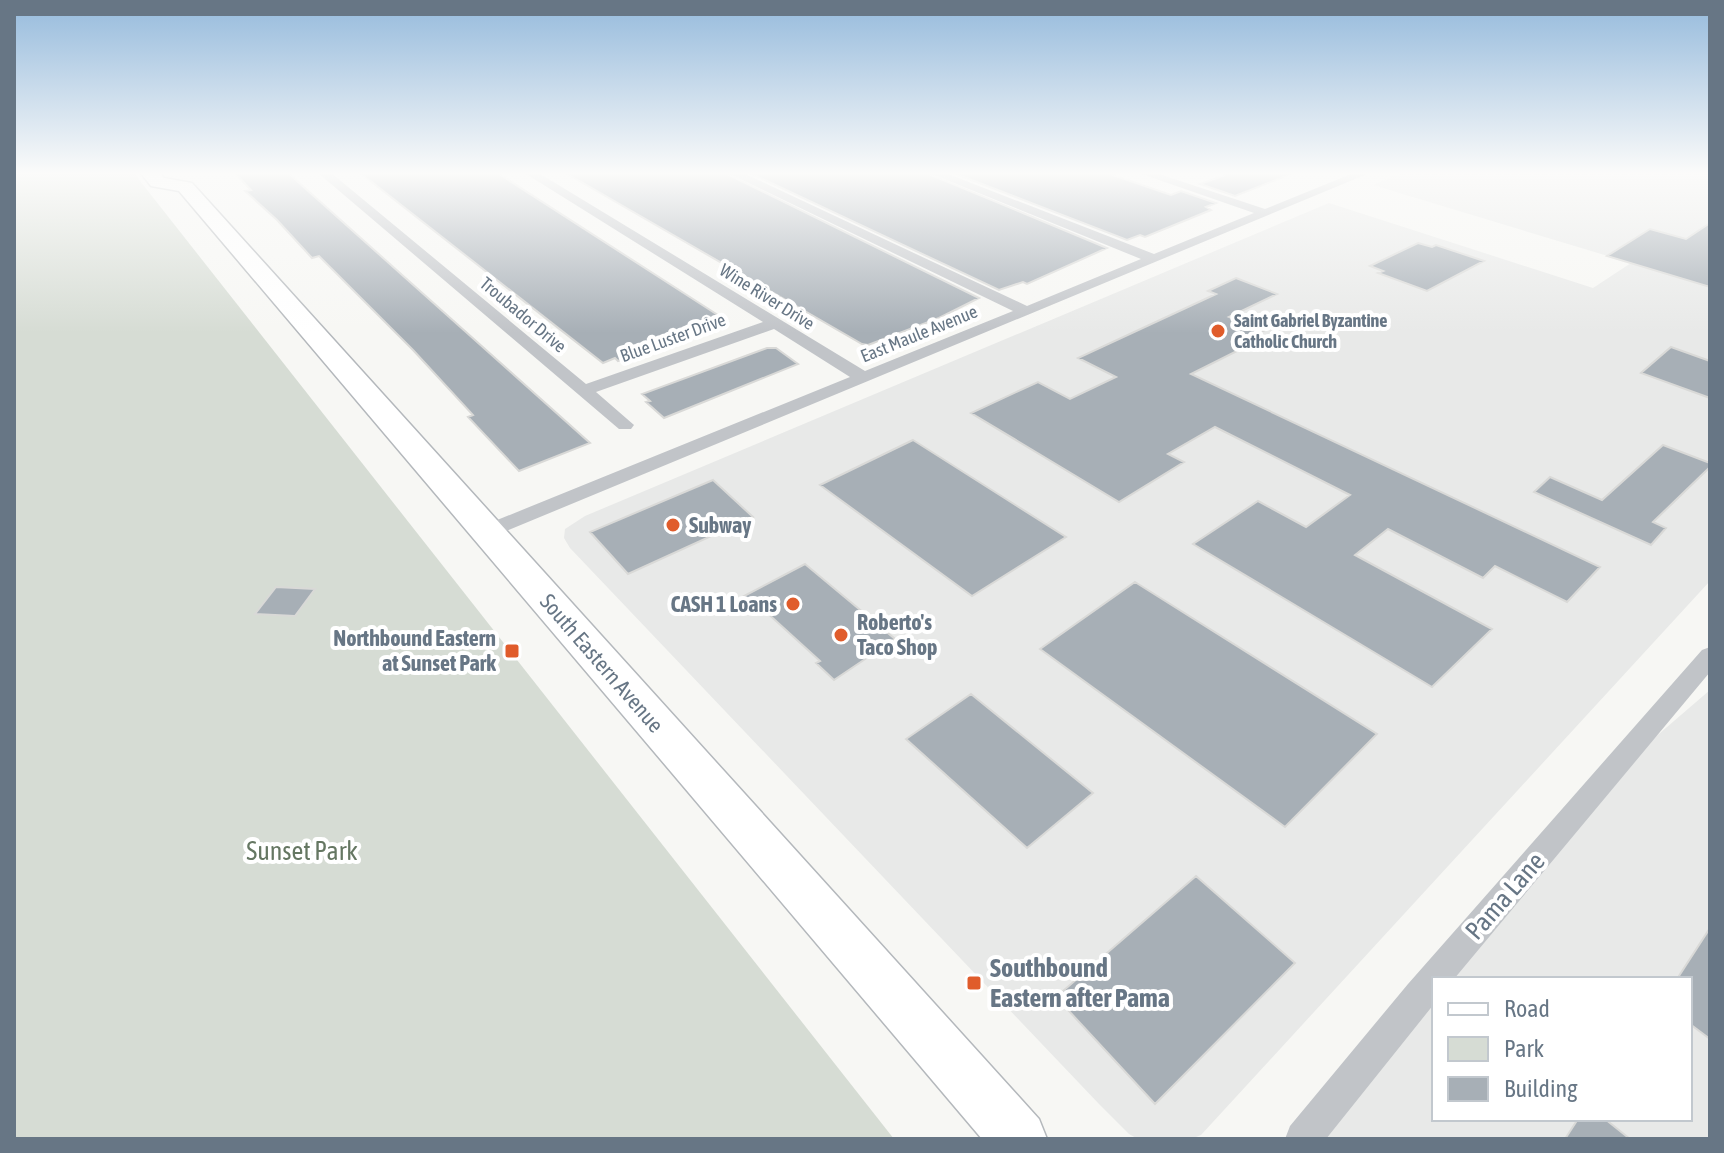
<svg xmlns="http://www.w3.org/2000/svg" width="1724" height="1153" font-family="'Asap Condensed',sans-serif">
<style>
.built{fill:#e8e9e8;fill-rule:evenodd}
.green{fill:#d6dcd4}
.building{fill:#a7afb6;stroke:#d9d9d7;stroke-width:2}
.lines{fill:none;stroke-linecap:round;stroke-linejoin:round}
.primary-casing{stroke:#b4b8bc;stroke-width:3}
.street{fill:#c1c4c8;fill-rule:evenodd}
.primary{fill:#fff;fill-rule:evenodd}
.poi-dot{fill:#e05c2b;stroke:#fff;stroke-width:3}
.labels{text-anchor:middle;stroke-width:8;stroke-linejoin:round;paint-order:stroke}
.far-street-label{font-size:18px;fill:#677685;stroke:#fff}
.far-poi-label{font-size:18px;font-weight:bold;fill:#677685;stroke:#fff;text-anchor:start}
.poi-label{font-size:22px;font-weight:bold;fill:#677685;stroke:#fff;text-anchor:start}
.street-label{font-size:22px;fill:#677685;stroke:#fff}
.near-park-label{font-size:26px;fill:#657762;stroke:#fff}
.near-street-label{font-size:26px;fill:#677685;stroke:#fff}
.near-poi-label{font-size:26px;font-weight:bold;fill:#677685;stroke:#fff;text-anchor:start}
</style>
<rect width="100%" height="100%" fill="#f7f7f4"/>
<path class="built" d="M1403,172H1710V581L1201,1135L1191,1139H1138L1129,1134L1099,1104L570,548L564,538L565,529L585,516L1329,203L1593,288L1631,263L1373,185Z
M1710,690V1139H1303L1420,995L1602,783ZM1434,979H1690V1119H1434Z"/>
<path class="green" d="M14,172H133L894,1139H14Z"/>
<path class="building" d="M234,172H287L590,443L519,471L468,417L473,415L413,350L319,256L312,258L277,220L245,191L251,190Z
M359,172H496L724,319L618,361L615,358L603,363Z
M564,172H723L979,298L939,318L868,345L862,344Z
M748,172H924L1107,248L1027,284L1023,282L999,290Z
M951,172H1104L1171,195L1181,191L1216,203L1206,207L1211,210L1145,237L1140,235L1127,240Z
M1234,172H1290L1291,174L1235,196L1200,184Z
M1710,223V287L1607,256L1650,229L1686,239Z
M1418,243L1432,247L1436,245L1484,261L1427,291L1378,273L1383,271L1370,266Z
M1236,278L1277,294L1229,317L1263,331L1239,344L1245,347L1191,374L1600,567L1567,602L1495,566L1483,578L1388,529L1355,555L1492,629L1432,687L1193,544L1258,501L1306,527L1350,495L1215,427L1168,454L1184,462L1119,502L971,413L1038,382L1070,399L1116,377L1078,358L1216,294L1208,291Z
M1671,347L1710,361V398L1641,373Z
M767,348H776L798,364L664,418L646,402L650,401L642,394Z
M913,440L1006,499L1066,537L972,596L820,485Z
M1663,445L1710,463V467L1653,522L1666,528L1651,545L1534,492L1550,477L1602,500Z
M713,480L753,517L628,574L590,532Z
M805,564L895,639L834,680L816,663L820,661L764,610L759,611L744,596Z
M1135,582L1377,734L1285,827L1040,649Z
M276,587L315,589L295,616L255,614Z
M971,694L1093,793L1027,848L906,739Z
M1196,876L1295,963L1155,1104L1056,997Z
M1710,928V1039L1690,1024V979H1677Z
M1578,1119H1605L1630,1139H1565Z"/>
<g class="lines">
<defs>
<path id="primary" d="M140,172H159L164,178L192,183L1039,1119L1047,1139H982L179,191L151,186Z"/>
</defs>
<use href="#primary" class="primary-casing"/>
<path class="street" d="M317,172H330L586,384L763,322L523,172H537L865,371L1013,311L726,172H741L1027,306L1141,259L927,172H943L1154,254L1254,213L1136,172H1153L1265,209L1356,172H1372L487,539L480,537L477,532L480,527L850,377L774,329L596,392L634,425L631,429H619Z
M1710,647V672L1454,979H1434V1004L1326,1139H1285L1290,1126L1408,984L1702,650Z"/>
<use href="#primary" class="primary"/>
</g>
<linearGradient id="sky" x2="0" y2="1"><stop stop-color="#95badc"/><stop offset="0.52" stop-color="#fbfbfa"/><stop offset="1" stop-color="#fbfbfa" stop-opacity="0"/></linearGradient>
<rect width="1724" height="333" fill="url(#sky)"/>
<g class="poi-dot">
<circle cx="1218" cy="331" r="8"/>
<circle cx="673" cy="525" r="8"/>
<circle cx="793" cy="604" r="8"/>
<circle cx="841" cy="635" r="8"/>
<rect x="504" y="643" width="16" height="16" rx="4"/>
<rect x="966" y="975" width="16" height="16" rx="4"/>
</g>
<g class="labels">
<g class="far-street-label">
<text transform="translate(767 297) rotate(32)" y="6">Wine River Drive</text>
<text transform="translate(523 315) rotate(40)" y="6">Troubador Drive</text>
<text transform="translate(919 334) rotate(-22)" y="6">East Maule Avenue</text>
<text transform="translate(673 338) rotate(-20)" y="6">Blue Luster Drive</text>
</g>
<g class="far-poi-label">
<text x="1234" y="327">Saint Gabriel Byzantine<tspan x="1234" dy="21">Catholic Church</tspan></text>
</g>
<g class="poi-label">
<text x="689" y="533">Subway</text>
<text x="777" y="612" text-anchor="end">CASH 1 Loans</text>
<text x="857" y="630">Roberto's<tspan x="857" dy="25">Taco Shop</tspan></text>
<text x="496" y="646" text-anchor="end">Northbound Eastern<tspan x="496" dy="25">at Sunset Park</tspan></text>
</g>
<g class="street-label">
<text transform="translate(602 663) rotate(49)" y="8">South Eastern Avenue</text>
</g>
<g class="near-park-label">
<text x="302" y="860">Sunset Park</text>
</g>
<g class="near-street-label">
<text transform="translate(1505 896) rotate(-49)" y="9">Pama Lane</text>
</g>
<g class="near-poi-label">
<text x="990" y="977">Southbound<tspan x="990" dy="30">Eastern after Pama</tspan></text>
</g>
</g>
<rect width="1724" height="1153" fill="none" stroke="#677685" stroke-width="32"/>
<rect x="1432" y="977" width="260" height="144" fill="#ffffff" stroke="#c2c8ce" stroke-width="2"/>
<rect x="1448" y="1003" width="40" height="12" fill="#ffffff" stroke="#c2c8ce" stroke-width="2"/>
<text x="1504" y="1017" font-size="24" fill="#677685">Road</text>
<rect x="1448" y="1037" width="40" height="24" fill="#d6dcd4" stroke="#c2c8ce" stroke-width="2"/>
<text x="1504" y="1057" font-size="24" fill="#677685">Park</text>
<rect x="1448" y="1077" width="40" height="24" fill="#a7afb6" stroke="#c2c8ce" stroke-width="2"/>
<text x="1504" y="1097" font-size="24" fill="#677685">Building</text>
</svg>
